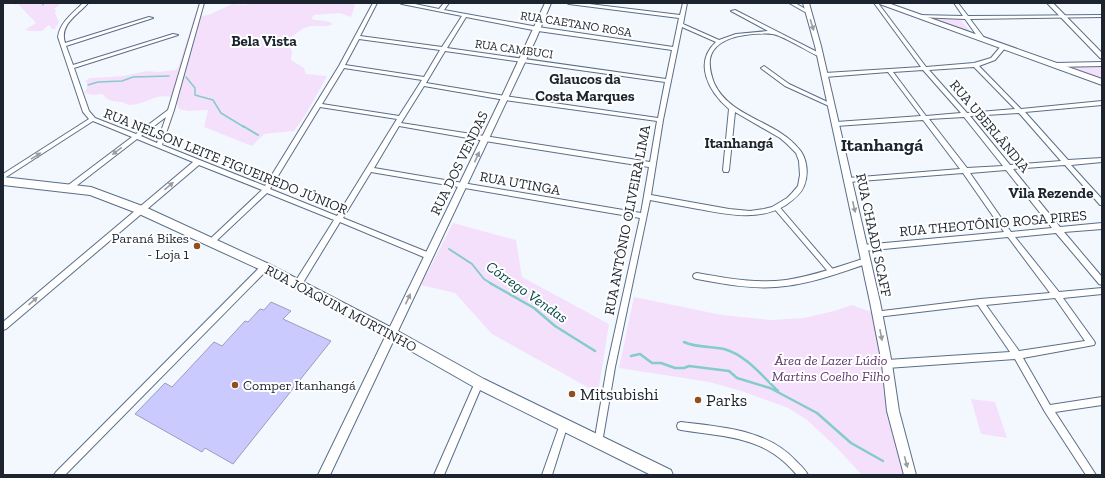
<svg xmlns="http://www.w3.org/2000/svg" width="1105" height="478" font-family="'Zilla Slab',serif">
<style>
.green{fill:#f5e0fc}
.lines{fill:none;stroke-linecap:round;stroke-linejoin:round}
.stream-far2{stroke:#84ccc9;stroke-width:1.5}
.stream-far1{stroke:#84ccc9;stroke-width:2}
.stream{stroke:#84ccc9;stroke-width:2.5}
.building{fill:#cbcafe;stroke:#9c9cbb}
.pedestrian-casing{stroke:#5b6e87;stroke-width:7}
.minor-casing{stroke:#5b6e87;stroke-width:2}
.tertiary-casing{stroke:#5b6e87;stroke-width:2}
.secondary-casing{stroke:#5b6e87;stroke-width:2}
.pedestrian{stroke:#fff;stroke-width:5}
.minor{fill:#fff;fill-rule:evenodd}
.tertiary{fill:#fff;fill-rule:evenodd}
.secondary{fill:#fff;fill-rule:evenodd}
.oneway{fill:#999da1}
.poi-dot{fill:#914e1f;stroke:#fff;stroke-width:1.5}
.labels{text-anchor:middle;stroke-width:4;stroke-linejoin:round;paint-order:stroke}
.far-street-label{font-size:12px;fill:#1c252f;stroke:#fff}
.street-label{font-size:14px;fill:#1c252f;stroke:#fff}
.poi-label{font-size:14px;fill:#1c252f;stroke:#fff;text-anchor:end}
.park-label{font-size:14px;font-style:italic;fill:#61376f;stroke:#fff}
.far-district-label{font-size:15px;font-weight:bold;fill:#1c252f;stroke:#fff}
.neighbourhood-label{font-size:15px;font-weight:bold;fill:#1c252f;stroke:#fff}
.water-label{font-size:15px;font-style:italic;fill:#004543;stroke:#fff}
.near-poi-label{font-size:17px;fill:#1c252f;stroke:#fff;text-anchor:start}
.district-label{font-size:18px;font-weight:bold;fill:#1c252f;stroke:#fff}
</style>
<rect width="100%" height="100%" fill="#f3f8fe"/>
<path class="green" d="M14,3H61L54,9L56,10L55,13L59,22L55,29H52L49,25L42,31H28L26,29L36,23L18,4L14,5Z
M257,3H350L355,5L351,17L340,13L314,15L311,19C319,21 326,19 333,24C325,28 319,25 311,26C301,28 294,35 287,42L292,51L291,60L304,68L306,74L327,76L306,114L294,131L264,134L252,146L204,127L208,110L188,111L179,109L174,98C156,92 148,104 131,105C128,105 125,103 122,102C113,101 109,102 102,94L93,95L85,93L88,85L85,81L90,78L123,76L147,71L158,72L175,70L178,68L194,18L211,14L232,4L244,5Z
M959,18L973,35L929,19Z
M1102,66V79L1068,67Z
M453,223L516,240L522,277L609,324L598,393L492,334L455,293L421,285Z
M634,297L722,315L771,320L804,318L834,311L852,305L877,314L910,475H862L835,446L807,420L788,408L741,391L709,382L619,368Z
M971,399L995,402L1007,438L981,434Z"/>
<g class="lines">
<path class="stream-far2" d="M43,3V5
M186,77L195,88V95L213,100L221,113L244,127
M88,85L98,82L122,81L133,77L169,76"/>
<path class="stream-far1" d="M243,126L258,135
M449,249L472,264L484,279L492,284"/>
<path class="stream" d="M490,283L534,308L555,326L595,351
M684,342C697,348 710,346 724,349C746,355 762,376 778,391
M631,356L640,354L652,363H661L675,368H684L689,366L729,371L737,378L770,388L817,413L851,443L883,461"/>
</g>
<path class="building" d="M271,302L291,311L283,319L331,341L233,464L205,448L202,452L135,414L165,383L172,387L214,342L222,346L245,321L248,322L260,309L264,310Z"/>
<g class="lines">
<defs>
<path id="pedestrian" d="M777,208L831,271"/>
<path id="minor" d="M83,3H88C78,15 59,24 65,43L149,17L153,18L66,46L73,65L173,34L178,35L74,68L89,111L95,118L136,134L168,110L200,3H204L174,110L162,145L265,186L339,66L373,3H377L360,36L442,47L462,16L402,4L400,3H410L439,9L444,3H449L444,10L538,27L673,47L679,18L569,4L567,3H581L680,15L683,3H687L683,24L719,40L736,34L768,31L731,11L735,10L823,55L822,56H818C809,52 780,34 772,34C764,33 753,34 745,35C731,37 713,43 710,59C709,68 711,75 714,83C730,118 776,120 799,149C807,158 809,174 804,186C801,194 793,200 786,205C758,222 727,214 698,209C682,206 666,203 650,200L615,367L602,443L601,446L598,447L595,446L594,443L607,367L640,218L371,172L343,218L432,254L433,256L432,258H426L340,222L301,286L298,287L295,286L294,284L295,282L334,220L267,193L213,244H209L207,242L209,240L262,190L199,165L6,329L3,330V322L193,162L137,139L71,190H67L66,188L67,186L132,137L93,121L3,179V174L89,119L83,112L58,37C60,22 73,13 83,3ZM466,17L538,31L672,50L666,79L447,48ZM682,27L716,42C693,63 709,92 729,109L723,170L724,172H728L729,170L735,112L780,138L787,144L796,153L799,161L800,175L798,186L792,193L787,198L772,207L764,209L750,211L729,209L651,195L663,120ZM359,39L440,50L424,77L345,65ZM445,51L665,82L658,118L505,96L426,83ZM344,68L422,80L399,116L322,104ZM424,86L505,100L657,121L650,162L401,123ZM320,107L397,119L337,216L270,189ZM166,117L157,143L141,136ZM399,126L485,141L649,167L641,213L374,168Z
M789,3H795L809,11L805,12Z
M874,3H878L926,67L974,63L991,58L1001,46H1005V48L995,60L979,66L1021,109L1102,101V105L1025,112L1068,160L1102,158V162L1071,165L1102,199V205H1100L1065,165L1013,169L1060,227L1102,223V229L1064,232L1102,277V285L1099,284L1056,233L1015,237L1059,292L1102,288V294L1063,298L1094,341L1095,343L1094,345L1023,358L1050,405L1102,397V405L1055,412L1096,475H1086L1045,412L1015,359L887,368L884,367L883,364L884,361L887,360L1010,352L978,305L877,317L874,316L873,314L874,312L980,299L1050,293L1008,237L863,251L860,250L859,248L860,246L863,245L1004,232L963,173L848,182L845,180L848,178L960,169L923,120L836,126L833,124L836,122L921,116L888,72L825,77L822,75L825,73L921,67ZM974,67L1015,109L967,113L929,70ZM923,70L961,113L926,116L893,72ZM1019,113L1061,161L1010,165L970,116ZM964,117L1003,166L967,168L929,119ZM1006,170L1052,228L1011,232L970,173ZM1055,298L1085,341L1019,351L986,305Z
M954,3H958L968,16L1102,15V17L970,19L985,39L982,41L980,40L965,19L917,17L915,16L917,15L963,16Z
M1102,62V66L1055,67L1052,65L1055,63Z
M764,66L789,84L834,105L833,106H829L785,86L762,69L761,68Z
M866,258L869,259L870,261L869,263C839,273 808,285 776,287C750,289 723,284 697,279L694,278L693,276L694,274L697,273C726,278 756,284 786,280C813,276 840,266 866,258Z
M265,264L268,265L269,267L268,269L65,475H54L56,472L262,265Z
M479,379L482,380L483,383L444,475H434L476,380Z
M564,420L567,421L568,424L552,475H542L560,424L561,421Z
M681,422C720,427 767,429 796,461C800,465 805,469 808,475H797C790,467 783,460 774,454C748,436 712,435 681,430L678,429L677,426L678,423Z"/>
<path id="tertiary" d="M545,3H551L536,39L330,475H318L501,98Z
M803,3H809L821,46L880,302L892,364L899,411L916,475H904L887,411L882,364L870,302L815,46Z
M1047,3H1053L1102,53V59L1100,58Z"/>
<path id="secondary" d="M877,3H888L1102,79V85Z
M3,177L91,187L145,207L269,264L396,330L484,379L671,470L673,475H651L474,387L388,338L261,270L137,213L90,195L3,185Z"/>
</defs>
<use href="#pedestrian" class="pedestrian-casing"/>
<use href="#minor" class="minor-casing"/>
<use href="#tertiary" class="tertiary-casing"/>
<use href="#secondary" class="secondary-casing"/>
<use href="#pedestrian" class="pedestrian"/>
<use href="#minor" class="minor"/>
<use href="#tertiary" class="tertiary"/>
<use href="#secondary" class="secondary"/>
</g>
<defs><path id="oneway-solid" d="M-6-.8H1V-3.2L6.5 0L1 3.2V.8H-6Z"/></defs>
<g class="oneway">
<use href="#oneway-solid" transform="translate(812 25) rotate(73)"/>
<use href="#oneway-solid" transform="translate(117 151) rotate(143)"/>
<use href="#oneway-solid" transform="translate(36 156) rotate(-32)"/>
<use href="#oneway-solid" transform="translate(477 157) rotate(-65)"/>
<use href="#oneway-solid" transform="translate(169 186) rotate(-40)"/>
<use href="#oneway-solid" transform="translate(854 207) rotate(77)"/>
<use href="#oneway-solid" transform="translate(408 299) rotate(-65)"/>
<use href="#oneway-solid" transform="translate(33 301) rotate(-41)"/>
<use href="#oneway-solid" transform="translate(881 335) rotate(79)"/>
<use href="#oneway-solid" transform="translate(906 462) rotate(75)"/>
</g>
<g class="poi-dot">
<circle cx="197" cy="246" r="4"/>
<circle cx="235" cy="385" r="4"/>
<circle cx="572" cy="394" r="4"/>
<circle cx="698" cy="400" r="4"/>
</g>
<g class="labels">
<g class="far-street-label">
<text transform="translate(576 24) rotate(9)" y="4">RUA CAETANO ROSA</text>
<text transform="translate(514 49) rotate(8)" y="4">RUA CAMBUCI</text>
</g>
<g class="street-label">
<text transform="translate(990 126) rotate(50)" y="5">RUA UBERLÂNDIA</text>
<text transform="translate(226 161) rotate(22)" y="5">RUA NELSON LEITE FIGUEIREDO JÚNIOR</text>
<text transform="translate(459 163) rotate(-64)" y="5">RUA DOS VENDAS</text>
<text transform="translate(520 183) rotate(10)" y="5">RUA UTINGA</text>
<text transform="translate(627 220) rotate(-79)" y="5">RUA ANTÔNIO OLIVEIRA LIMA</text>
<text transform="translate(993 223) rotate(-5)" y="5">RUA THEOTÔNIO ROSA PIRES</text>
<text transform="translate(874 235) rotate(78)" y="5">RUA CHAADI SCAFF</text>
<text transform="translate(341 308) rotate(28)" y="5">RUA JOAQUIM MURTINHO</text>
</g>
<g class="poi-label">
<text x="189" y="243">Paraná Bikes<tspan x="189" dy="16">- Loja 1</tspan></text>
<text x="243" y="390" text-anchor="start">Comper Itanhangá</text>
</g>
<g class="park-label">
<text x="831" y="365">Área de Lazer Lúdio<tspan x="831" dy="16">Martins Coelho Filho</tspan></text>
</g>
<g class="far-district-label">
<text x="264" y="46">Bela Vista</text>
</g>
<g class="neighbourhood-label">
<text x="585" y="84">Glaucos da<tspan x="585" dy="17">Costa Marques</tspan></text>
<text x="739" y="148">Itanhangá</text>
<text x="1051" y="198">Vila Rezende</text>
</g>
<g class="water-label">
<text transform="translate(527 292) rotate(35)" y="5">Córrego Vendas</text>
</g>
<g class="near-poi-label">
<text x="580" y="400">Mitsubishi</text>
<text x="706" y="406">Parks</text>
</g>
<g class="district-label">
<text x="882" y="151">Itanhangá</text>
</g>
</g>
<rect width="1105" height="478" fill="none" stroke="#1c252f" stroke-width="8"/>
</svg>
